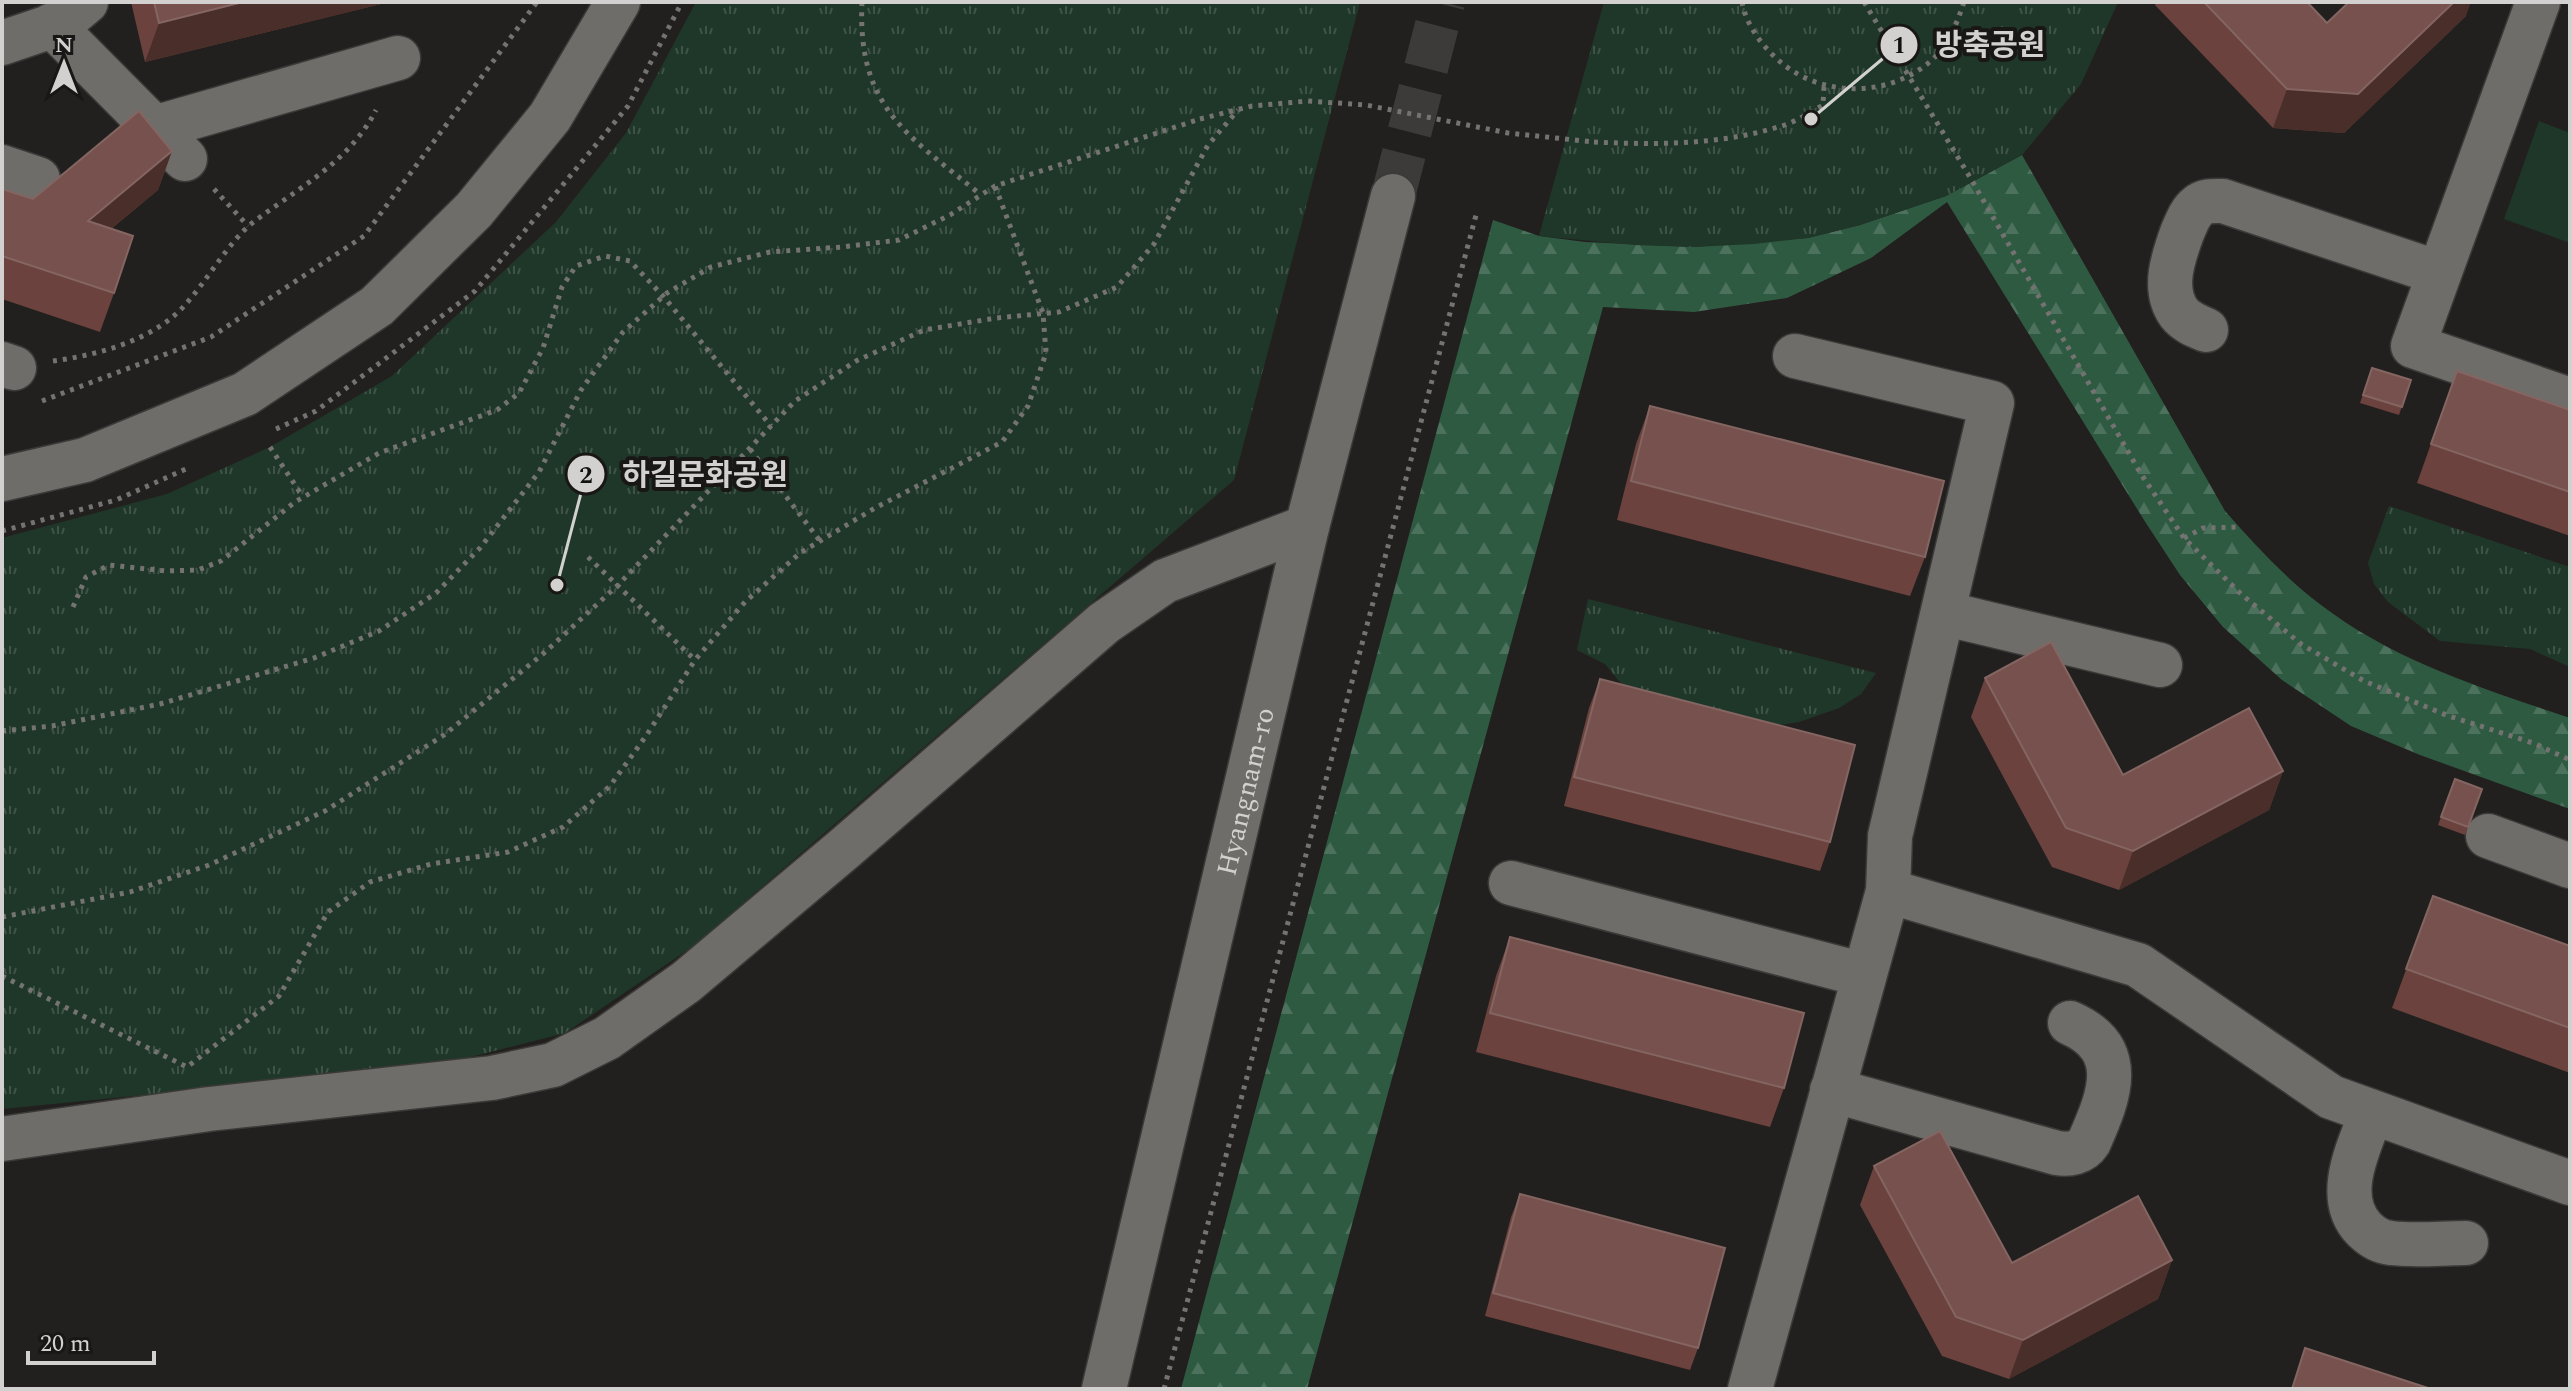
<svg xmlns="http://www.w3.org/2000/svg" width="2572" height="1391" font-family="Spectral,'Noto Sans KR',serif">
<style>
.forest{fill:url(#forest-firs)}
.park{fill:url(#park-tufts)}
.pitch{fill:#1f3729}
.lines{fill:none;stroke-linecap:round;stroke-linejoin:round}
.secondary-tunnel{stroke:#3c3b39;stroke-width:44;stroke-dasharray:44 22;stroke-linecap:butt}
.street-casing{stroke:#3b3a38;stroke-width:47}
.secondary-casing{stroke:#3b3a38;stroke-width:47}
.path{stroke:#747371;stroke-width:5;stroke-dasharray:4 6;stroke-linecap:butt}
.street{stroke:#6f6d6a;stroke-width:44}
.secondary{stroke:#6f6d6a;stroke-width:44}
.path-bridge{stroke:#747371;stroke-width:5;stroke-dasharray:4 6;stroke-linecap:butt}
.wall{fill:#6b423d}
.shaded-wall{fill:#492e2a}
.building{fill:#76514d;stroke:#846561;stroke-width:2}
.labels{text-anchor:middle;stroke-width:8;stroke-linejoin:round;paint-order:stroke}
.street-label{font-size:28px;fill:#d2d1cf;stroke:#191715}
.leader{fill:none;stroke:#d2d1cf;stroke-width:3}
.callout-dot{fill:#d2d1cf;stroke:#191715;stroke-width:3}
.mark-label{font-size:24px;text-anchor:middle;font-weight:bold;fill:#111}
.callout-label{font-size:30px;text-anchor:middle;font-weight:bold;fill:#d2d1cf;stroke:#191715;stroke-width:8;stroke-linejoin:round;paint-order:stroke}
</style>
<defs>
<pattern id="forest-firs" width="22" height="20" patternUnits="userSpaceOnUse" patternTransform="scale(2)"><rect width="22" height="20" fill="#2f5a42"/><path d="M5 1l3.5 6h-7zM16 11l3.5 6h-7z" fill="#4c715c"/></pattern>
<pattern id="park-tufts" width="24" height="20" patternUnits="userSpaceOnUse" patternTransform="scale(2)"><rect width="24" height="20" fill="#1f3729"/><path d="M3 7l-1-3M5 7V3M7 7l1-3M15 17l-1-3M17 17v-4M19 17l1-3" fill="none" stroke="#3f5347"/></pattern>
</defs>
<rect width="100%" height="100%" fill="#22201e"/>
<path class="forest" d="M2022,155L2225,511C2255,545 2285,578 2321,605C2394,661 2484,689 2570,718V809L2420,755L2351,726L2282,680L2223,627L2180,575L2144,520L1947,202L1871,258L1787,298L1694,312L1603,307L1307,1389H1181L1493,220L1539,236L1585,242L1694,247L1808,238L1860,225L1946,196Z"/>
<path class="park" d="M696,2H1360L1234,480L692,947L565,1033L435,1066L2,1109V538L167,494L270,447L392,376L556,222L626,133Z
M1604,2H2118L2081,84L2022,155L1946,196L1860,225L1808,238L1754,244L1694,247L1634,245L1539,236Z
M2389,506L2570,567V667L2530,649L2440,641L2388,602L2374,584L2368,563Z
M1588,599L1876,673L1861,694L1839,708L1799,722L1760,728L1638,704L1605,664L1577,650Z"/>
<path class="pitch" d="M2539,121L2570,133V243L2504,219Z"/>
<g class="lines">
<path class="secondary-tunnel" d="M1393,196L1443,2"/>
<defs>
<path id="street" d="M2538,2L2413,346L2570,400
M52,25L185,159
M2,43L61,23L86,2
M154,128L398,58
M2,167L38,179
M2206,330C2197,326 2186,322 2179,313C2162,289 2173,258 2182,233C2186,224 2190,212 2198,206C2205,200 2214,201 2223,201L2439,273
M2,364L14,368
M2,479L85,460L245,394L377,306L474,210L550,117L618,2
M1943,613L2160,665
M2488,836L2570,866
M1511,883L1864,975
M1888,891L2138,965L2331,1097L2570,1183
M1832,1090L2057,1153C2069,1155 2082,1153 2089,1142C2110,1095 2128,1049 2070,1023
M2372,1112C2359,1147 2333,1197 2364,1229C2372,1237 2380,1242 2391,1243C2415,1246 2441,1243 2466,1243
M2,1139L209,1109L492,1078L553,1065L607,1038L686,982L845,848L1104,623L1165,581L1307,527
M1750,1389L1888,891L1890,836L1992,403L1795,356"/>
<g id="secondary">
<path id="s1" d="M1104,1389L1307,527L1393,196"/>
</g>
</defs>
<use href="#street" class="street-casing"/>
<use href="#secondary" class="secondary-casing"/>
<path class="path" d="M862,2C857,108 908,135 981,195
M1742,2C1746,24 1760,43 1776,58C1818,98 1888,99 1932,60C1949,44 1957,23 1964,2
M1864,2L1971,179L2141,474L2184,538L2241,594L2301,644L2364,681L2446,715L2533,743L2570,760
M1594,142C1655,145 1719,145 1778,127C1794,123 1809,113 1823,105L1824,87
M214,189L248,226
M53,361C98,355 154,340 185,305C206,282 229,242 251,224C296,189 349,163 376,110
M42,401L211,337L364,236L537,2
M276,429L316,411L475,291L628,106L682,2
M270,447L303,497
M750,449L820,541
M2,531L116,500L186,469
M2184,538L2203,528L2240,527
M588,557L695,660
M73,607L86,577L109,565L166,571L198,570L221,561L295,502L379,453L497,410L519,393L543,348L562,287L576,266L605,256L630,261L663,296L771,426
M2,731L52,726L160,704L314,658L379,631L436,593L480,548L539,472L581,390L623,332L667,293L711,267L770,252L842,247L899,240L950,215L995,186L1200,119
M2,917L130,892L209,865L325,811L444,735L544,653L618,585L795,401L856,361L924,330L996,318L1059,312L1117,287L1154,244L1208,145L1238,110
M2,976L187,1067L279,996L328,912L370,882L431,864L508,852L563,827L610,786L646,736L695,660L745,602L800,553L875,508L1002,442L1028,406L1046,353L1043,313L995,186
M1164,1389L1476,215"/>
<use href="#street" class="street"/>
<use href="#secondary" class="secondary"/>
<path class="path-bridge" d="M1200,119L1252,106L1308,101L1366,105L1508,133L1594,142"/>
</g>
<path class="wall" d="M131,2H389L145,62Z
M2156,2H2307L2327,23L2466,16L2344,133L2273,128L2155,5Z
M172,151L158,190L111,229L114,293L100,332L2,299V189L33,199Z
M2372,368L2411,380L2399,415L2360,403Z
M2457,371L2570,410V536L2417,483Z
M1650,406L1925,557L1910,596L1617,520L1636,444Z
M1985,678L2123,775L2283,771L2269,810L2119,890L2052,867L1971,717Z
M1600,679L1830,842L1820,871L1564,806L1589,708Z
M2482,789L2465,835L2438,825L2441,817Z
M2433,896L2570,946V1073L2392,1008Z
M1510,937L1784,1088L1770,1127L1476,1052L1496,976Z
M1874,1166L2012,1263L2172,1260L2158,1299L2009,1379L1942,1356L1860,1205Z
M1520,1194L1698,1348L1690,1370L1485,1316L1511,1217Z"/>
<path class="shaded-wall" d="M243,2H389L145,62L159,23Z
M2454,2H2471L2466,16L2344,133L2273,128L2287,89Z
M172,151L158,190L73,260L88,221Z
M2283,771L2269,810L2119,890L2133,851Z
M2172,1260L2158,1299L2009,1379L2023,1340Z"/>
<path class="building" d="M154,2H243L159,23Z
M2204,2H2307L2327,23L2349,2H2454L2358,94L2287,89Z
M139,111L172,151L88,221L133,236L114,293L2,256V189L33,199Z
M2372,368L2411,380L2402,407L2363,395Z
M2457,371L2570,410V492L2431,444Z
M1650,406L1944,481L1925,557L1631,481Z
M2051,642L2123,775L2249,708L2283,771L2133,851L2066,828L1985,678Z
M1600,679L1855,745L1830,842L1574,777Z
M2455,779L2482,789L2468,827L2441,817Z
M2433,896L2570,946V1028L2406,969Z
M1510,937L1804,1013L1784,1088L1490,1013Z
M1940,1131L2012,1263L2138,1196L2172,1260L2023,1340L1956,1317L1874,1166Z
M1520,1194L1725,1248L1698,1348L1493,1293Z
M2305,1348L2431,1389H2292Z"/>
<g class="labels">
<g class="street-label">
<text dy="10" stroke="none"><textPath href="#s1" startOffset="614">Hyangnam-ro</textPath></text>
</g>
</g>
<path class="leader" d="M1811 119L1899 45M557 585L586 474"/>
<g class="callout-dot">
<circle cx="1811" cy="119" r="8"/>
<circle cx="557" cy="585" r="8"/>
<circle cx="1899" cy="45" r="20"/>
<circle cx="586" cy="474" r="20"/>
</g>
<g class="mark-label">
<text x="1899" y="53">1</text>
<text x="586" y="483">2</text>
</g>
<g class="callout-label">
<text x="1990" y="55">방축공원</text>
<text x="705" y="485">하길문화공원</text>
</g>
<rect width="2572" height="1391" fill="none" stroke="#d2d1cf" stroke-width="8"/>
<g transform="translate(64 64)" stroke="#191715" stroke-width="6" paint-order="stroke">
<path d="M0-6L14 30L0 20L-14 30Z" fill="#d2d1cf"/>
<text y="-12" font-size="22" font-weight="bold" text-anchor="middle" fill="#d2d1cf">N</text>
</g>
<path d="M28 1351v12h126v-12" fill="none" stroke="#d2d1cf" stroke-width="4"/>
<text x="40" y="1351" font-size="24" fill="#d2d1cf" stroke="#191715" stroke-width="6" paint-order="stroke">20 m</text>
</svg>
